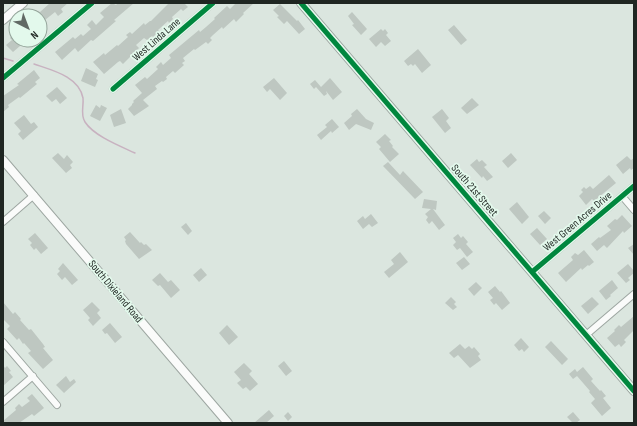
<svg xmlns="http://www.w3.org/2000/svg" width="637" height="426" font-family="'Sofia Sans Condensed',sans-serif">
<style>
.lines{fill:none;stroke-linecap:round;stroke-linejoin:round}
.stream{stroke:#c8b2c0;stroke-width:1.5}
.building{fill:#bec7c1}
.street-casing{stroke:#9da6a1;stroke-width:8}
.secondary-casing{stroke:#9da6a1;stroke-width:10}
.street{stroke:#fafbfa;stroke-width:6}
.secondary{stroke:#fafbfa;stroke-width:8}
.cycleway-casing{stroke:#e3f9ec;stroke-width:8}
.cycleway{stroke:#00873e;stroke-width:5}
.labels{text-anchor:middle;stroke-width:3.5;stroke-linejoin:round;paint-order:stroke}
.street-label{font-size:11px;fill:#1f2622;stroke:#e3f9ec}
</style>
<rect width="100%" height="100%" fill="#dbe6df"/>
<g class="lines">
<path class="stream" d="M3,58L13,61
M34,64C51,70 79,76 83,98C84,106 80,114 85,122C94,136 120,146 135,153"/>
</g>
<path class="building" d="M50,3H68L61,9L63,12L58,16L55,12L40,24V16H32L38,11L40,12Z
M112,3L116,5L118,3H134L114,20L116,21L93,41L91,40L78,52L75,48L62,60L55,52L73,37L75,39L81,34L83,36L91,29L87,25L92,20L96,25L104,17L100,13Z
M169,3H184L188,7L183,11L181,9L172,17L173,19L169,23L168,21L158,30L159,31L153,37L152,36L147,40L144,38L136,45L139,48L123,64L120,61L118,62L104,74L93,62L104,53L105,55L117,45L118,46L128,37L126,35L130,32L132,34L144,23L145,25L150,21H151Z
M236,3H254L243,13L244,14L236,22L234,19L223,29L222,27L213,35L210,38L212,40L208,44L206,42L195,50L194,49L183,58L185,61L182,63L184,65L175,73L173,71L166,77L167,79L163,82L162,81L155,86L157,89L143,100L149,106L134,116L128,109L132,105V104L134,102L133,101L142,93L135,85L145,77L147,79L158,69L156,67L161,62L163,65L171,58L169,55L199,30L200,32L206,27L215,19L214,18L227,6L230,9Z
M280,4L297,21L298,20L305,29L299,34L287,21L284,24L277,17L279,16L273,10Z
M352,12L367,29L361,35L352,25L354,24L348,16Z
M454,25L467,40L461,45L448,30Z
M381,29L383,31L385,29L388,33L386,35L391,41L385,46L381,42L376,47L369,39Z
M13,34L16,38V40H27L13,52L6,45L12,40L10,38Z
M418,49L431,65L422,73L415,64L413,66L411,64L408,66L404,61Z
M86,68L98,74L96,79L98,80L95,87L81,81Z
M34,70L40,78L35,82L37,84L20,98L19,97L8,105L9,107L3,112V96L19,85L17,84Z
M274,78L287,93L280,100L270,89L267,92L263,87Z
M330,78L342,92L333,100L326,91L327,94L324,96L316,87L314,89L310,84L315,80L321,87Z
M57,87L67,98L60,104L56,99L52,102L46,96Z
M472,98L479,105L467,114L461,108Z
M96,105L100,108L101,105L107,108L100,121L90,116Z
M121,109L126,123L114,127L110,115Z
M357,109L366,119L374,123L371,130L356,124L349,130L344,123L352,116L351,114Z
M442,109L449,118L446,121L451,128L445,133L432,117Z
M24,115L31,124L34,122L38,127L23,140L18,134L21,131L14,123Z
M332,119L339,127L332,133L331,131L321,140L317,135L327,127L325,125Z
M385,134L391,140L389,141L393,146L392,147L399,154L390,162L379,149L381,147L376,142Z
M58,153L64,159L67,155L73,162L70,165L72,168L66,173L52,158Z
M511,153L517,160L508,168L502,161Z
M627,156L631,160L634,158V168L631,170L630,168L623,174L616,165Z
M477,159L479,162L482,160L487,165L484,167L493,177L487,181L483,176L482,178L470,165Z
M388,162L400,175L403,171L423,192L415,199L383,166Z
M609,175L616,183L594,201L592,199L586,205L579,196L583,192L581,190L584,187L586,189L590,186L593,189Z
M424,199L437,201L436,210L433,209L445,225L439,230L432,221L429,224L426,220L428,217L425,214L431,209L422,208Z
M517,202L529,217L522,224L509,209Z
M544,211L551,218L545,224L538,216Z
M371,214L378,223L372,227L369,224L363,229L357,221L363,216L365,219Z
M622,215L632,226L624,233L623,231L607,248L604,245L597,251L591,244L599,237L600,238L611,230L607,226L615,219L617,220Z
M186,223L192,231L188,235L181,227Z
M537,228L547,239L540,245L530,234Z
M130,232L140,243L141,242L144,245L146,244L152,250L139,259L126,244L125,241L126,240L124,237Z
M35,233L48,248L41,254L36,248L34,250L30,245L32,243L28,239Z
M458,234L461,238L463,236L468,242L466,244L473,252L467,257L460,248L457,250L453,245L456,242L453,238Z
M634,244V255L628,248Z
M584,250L594,262L589,266L588,265L582,270L581,268L566,282L558,273L573,260L571,257L575,253L578,255Z
M400,252L408,262L389,278L384,272L394,264L391,260Z
M464,257L470,264L462,270L456,263Z
M63,263L78,280L72,285L65,277L62,280L57,274L60,271L58,269Z
M628,264L634,271V273L628,278L630,280L626,283L617,273Z
M201,268L207,275L199,282L193,275Z
M160,273L168,282L171,280L180,290L171,298L160,285L158,286L152,280Z
M612,280L618,288L610,295L611,296L606,300L599,291Z
M476,282L482,288L474,296L468,289Z
M495,286L500,292L501,291L510,303L502,310L496,303L494,305L490,300L493,298L488,292Z
M451,297L456,302L454,304L457,307L453,310L445,303Z
M592,297L599,304L588,314L581,306Z
M3,302L13,314L15,312L21,319L20,320L29,330L31,329L43,344L45,347L43,348L53,360L43,369L28,353L31,351L24,343L23,344L19,338L17,340L7,329L10,326L3,319Z
M92,302L100,310L97,313L101,318L93,326L88,320L90,318L83,310Z
M634,316V330L624,340L626,342L621,347L619,344L615,347L607,338L615,331L614,330L619,325L621,327Z
M110,323L122,337L115,343L107,333L105,334L102,330Z
M227,325L238,337L229,345L219,333Z
M521,338L529,347L524,352L522,349L519,351L514,345Z
M551,341L568,359L562,365L545,347Z
M460,344L465,349L469,346L472,349L474,347L480,354L478,356L481,360L470,368L458,355L454,358L449,353Z
M284,361L292,371L286,376L278,366Z
M244,363L252,371L249,374L258,384L250,391L246,387L243,389L237,383L241,380L234,372Z
M3,365L5,368L7,366L11,371L9,372L13,377L3,386Z
M583,367L593,379L591,381L600,391L601,390L606,396L603,398L611,408L602,416L591,403L595,399L589,392L590,391L577,376L573,379L569,374L575,369L577,372Z
M66,376L70,382L74,379L76,382L64,393L56,385Z
M32,394L44,408L34,416L32,414L19,423H3V421L16,410L15,408L19,404L22,407L30,401L27,398Z
M269,410L274,416L266,423H254Z
M288,412L292,417L288,421L284,416Z
M573,412L580,420L576,423H573L567,417Z"/>
<g class="lines">
<defs>
<path id="street" d="M3,78L92,3
M113,89L213,3
M622,196L634,210
M3,222L34,195
M532,272L634,186
M586,335L634,294
M3,342L57,405
M3,402L33,376"/>
<path id="secondary" d="M301,3L634,391
M3,20L23,3
M3,160L228,423"/>
</defs>
<use href="#street" class="street-casing"/>
<use href="#secondary" class="secondary-casing"/>
<use href="#street" class="street"/>
<use href="#secondary" class="secondary"/>
<defs>
<path id="cycleway" d="M301,3L634,391
M3,78L92,3
M113,89L213,3
M532,272L634,186"/>
</defs>
<use href="#cycleway" class="cycleway-casing"/>
<use href="#cycleway" class="cycleway"/>
</g>
<g class="labels">
<g class="street-label">
<text transform="translate(156 39) rotate(-41)" y="4">West Linda Lane</text>
<text transform="translate(475 190) rotate(49)" y="4">South 21st Street</text>
<text transform="translate(577 221) rotate(-40)" y="4">West Green Acres Drive</text>
<text transform="translate(116 291) rotate(50)" y="4">South Dixieland Road</text>
</g>
</g>
<rect width="637" height="426" fill="none" stroke="#1f2622" stroke-width="8"/>
<g transform="translate(28 28) rotate(138)"><circle r="19" fill="#e3f9ec" stroke="#95a59b"/>
<path d="M0-3L7 15L0 10L-7 15Z" fill="#616964"/>
<text y="-6" font-size="11" font-weight="bold" text-anchor="middle" fill="#1f2622">N</text>
</g>
</svg>
